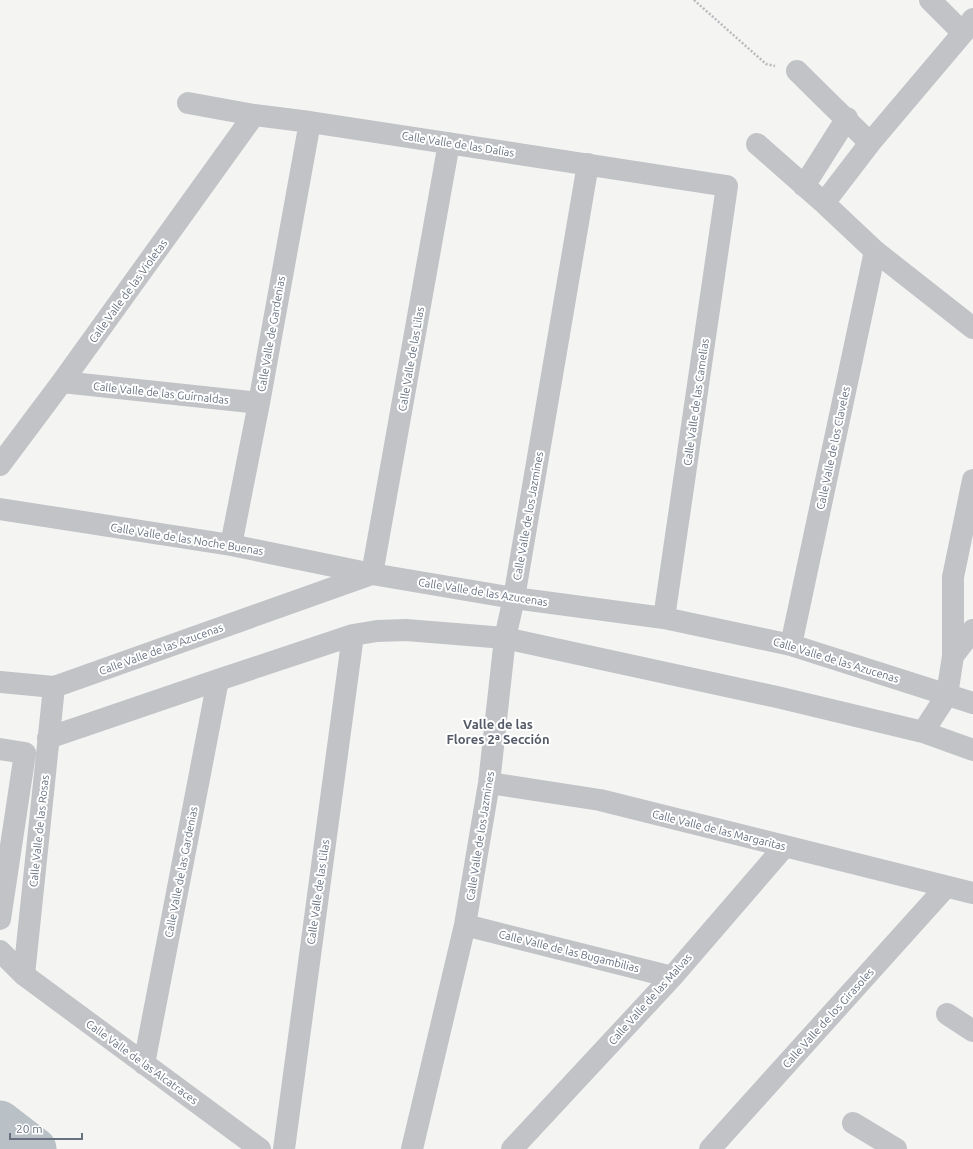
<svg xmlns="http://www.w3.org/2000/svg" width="973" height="1149" font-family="Ubuntu,sans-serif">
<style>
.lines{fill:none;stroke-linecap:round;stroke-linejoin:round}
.river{stroke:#b9c1c6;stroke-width:43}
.path{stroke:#b8babd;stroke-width:2.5;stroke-dasharray:2 2;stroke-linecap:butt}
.minor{stroke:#c1c3c7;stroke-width:22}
.labels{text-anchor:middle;stroke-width:4;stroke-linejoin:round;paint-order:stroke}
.street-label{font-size:11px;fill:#677180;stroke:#fff}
.quarter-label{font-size:13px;font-weight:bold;fill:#545b66;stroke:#fff}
</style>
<rect width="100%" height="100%" fill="#f4f5f2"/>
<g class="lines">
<path class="river" d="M0,1122L35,1149"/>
<path class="path" d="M694,0L766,64L775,66"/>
<path class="minor" d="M930,0L963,33
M797,71L870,143
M188,103L254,115L310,122L727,186L664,618
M757,144L824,203L875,251L973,328
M804,186L847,118
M824,203L870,143L963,33L973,19
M62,382L259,403
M0,465L62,382L254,115
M0,509L231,545L372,574L449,143
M231,545L259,403L310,122
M791,645L875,251
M953,656L973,630
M0,682L54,687L372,574L514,598L664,618L791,645L973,703
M923,732L947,695L953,656V577L973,480
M48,738L218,680L353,635L377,631L406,630L505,638L777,697L923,732L973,750
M0,749L25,753L0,919
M489,783L600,800L973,893
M465,925L672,977
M0,951L24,975L260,1149
M24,975L54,687
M947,1014L973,1031
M144,1064L218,680
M853,1123L896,1149
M284,1149L353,635
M412,1149L465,925L489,783L505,638L514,598L588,164
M512,1149L672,977L785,846
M710,1149L946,887"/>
</g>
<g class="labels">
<g class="street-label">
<text transform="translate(458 144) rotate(9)" y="4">Calle Valle de las Dalias</text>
<text transform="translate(128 291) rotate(-54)" y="4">Calle Valle de las Violetas</text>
<text transform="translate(271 334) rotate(-80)" y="4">Calle Valle de Gardenias</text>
<text transform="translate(411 359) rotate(-80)" y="4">Calle Valle de las Lilas</text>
<text transform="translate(161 393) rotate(6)" y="4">Calle Valle de las Guirnaldas</text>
<text transform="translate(696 402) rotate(-82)" y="4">Calle Valle de las Camelias</text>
<text transform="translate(833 448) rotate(-78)" y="4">Calle Valle de los Claveles</text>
<text transform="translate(528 516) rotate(-80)" y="4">Calle Valle de los Jazmines</text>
<text transform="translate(187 539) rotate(9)" y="4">Calle Valle de las Noche Buenas</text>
<text transform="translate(483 592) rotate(9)" y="4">Calle Valle de las Azucenas</text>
<text transform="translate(161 649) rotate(-20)" y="4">Calle Valle de las Azucenas</text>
<text transform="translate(836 660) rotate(17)" y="4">Calle Valle de las Azucenas</text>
<text transform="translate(719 830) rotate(14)" y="4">Calle Valle de las Margaritas</text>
<text transform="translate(39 831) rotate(-84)" y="4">Calle Valle de las Rosas</text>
<text transform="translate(480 836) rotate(-81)" y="4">Calle Valle de los Jazmines</text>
<text transform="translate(181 872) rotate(-79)" y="4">Calle Valle de las Gardenias</text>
<text transform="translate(318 892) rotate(-82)" y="4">Calle Valle de las Lilas</text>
<text transform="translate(569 951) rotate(14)" y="4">Calle Valle de las Bugambilias</text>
<text transform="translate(650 999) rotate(-48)" y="4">Calle Valle de las Malvas</text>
<text transform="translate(828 1018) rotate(-48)" y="4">Calle Valle de los Girasoles</text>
<text transform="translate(142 1062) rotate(36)" y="4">Calle Valle de las Alcatraces</text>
</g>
<g class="quarter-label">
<text x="498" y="729">Valle de las<tspan x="498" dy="15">Flores 2ª Sección</tspan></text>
</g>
</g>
<path d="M10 1133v6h72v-6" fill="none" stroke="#677180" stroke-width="2"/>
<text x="16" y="1133" font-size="12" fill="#677180" stroke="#ffffff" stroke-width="3" paint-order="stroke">20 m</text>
</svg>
